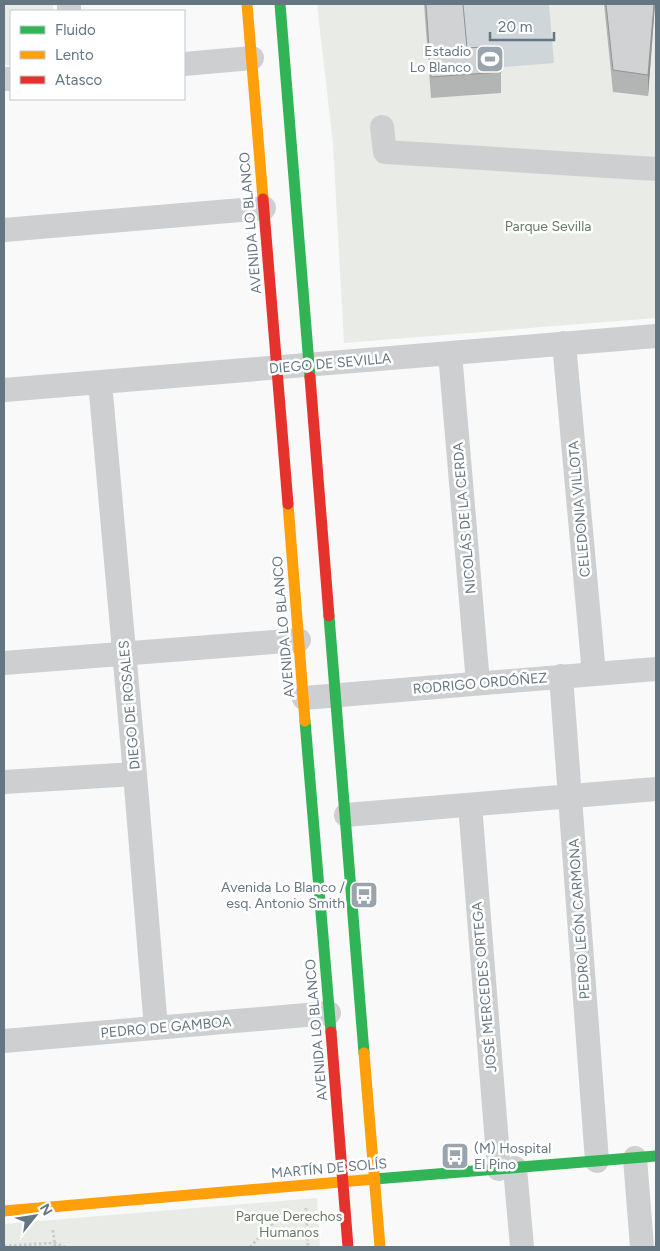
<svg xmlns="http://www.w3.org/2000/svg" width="660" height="1251" font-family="Figtree,sans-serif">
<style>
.green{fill:#e8ebe6}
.water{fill:#ced6d9}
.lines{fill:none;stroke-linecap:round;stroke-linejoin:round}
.path{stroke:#cbcccd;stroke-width:3;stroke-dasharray:2.5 2.5;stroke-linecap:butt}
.street{stroke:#cecfd0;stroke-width:24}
.fast{stroke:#30b455;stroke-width:11}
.slow{stroke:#ff9f0a;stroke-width:11}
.jam{stroke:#e5322d;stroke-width:11}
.wall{fill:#b3b5b5}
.shaded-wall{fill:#929394}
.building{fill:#d0d2d3;stroke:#929394}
.labels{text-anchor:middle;stroke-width:5;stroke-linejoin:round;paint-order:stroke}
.poi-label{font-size:14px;fill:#657683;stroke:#fff;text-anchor:end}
.street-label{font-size:14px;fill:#657683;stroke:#fff}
.park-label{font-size:14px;fill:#687a64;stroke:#fff}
</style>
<rect width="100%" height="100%" fill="#f9f9f9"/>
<path class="green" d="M4,4H53V11H11V65H4Z
M317,4H656V318L344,343L333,144Z
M317,1198L320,1247H4V1224Z"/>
<path class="water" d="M462,4H549L554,63L467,70Z"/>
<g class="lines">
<path class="path" d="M306,1208L308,1247
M53,1230L55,1247
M4,1246L54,1243L65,1247
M250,1247L284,1212"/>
<path class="street" d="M69,4V11
M184,64L252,58
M4,79H11
M382,127L385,152L656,169
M4,230L264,208
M564,343L594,674
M450,353L478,683
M100,382L135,774L156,1028
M4,390L656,336
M4,663L299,640
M561,676L597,1161
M304,698L656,669
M4,782L135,774
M470,805L499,1169
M346,815L656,789
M4,1041L329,1013
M635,1158L642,1247
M515,1168L522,1247"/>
<path class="fast" d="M280,4L310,377
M329,616L364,1053
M305,721L331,1032
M375,1179L656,1156"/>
<path class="slow" d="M247,4L263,199
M288,504L305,721
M364,1053L380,1247
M4,1211L375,1179"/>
<path class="jam" d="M263,199L288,504
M310,377L329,616
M331,1032L348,1247"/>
</g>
<path class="wall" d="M424,4H463L467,48L501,72V93L431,98Z
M604,4H655L648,96L613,92Z"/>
<path class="shaded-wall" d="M654,4H655L648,96V75Z"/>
<path class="building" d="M426,4H463L467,48L498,46L501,72L431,77Z
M606,4H654L648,75L613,70Z"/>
<defs>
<symbol id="stadium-square" viewBox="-11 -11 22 22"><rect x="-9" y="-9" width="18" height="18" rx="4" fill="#99a4ac" stroke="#fff"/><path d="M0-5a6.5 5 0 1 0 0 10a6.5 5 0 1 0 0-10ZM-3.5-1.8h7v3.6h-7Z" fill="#fff"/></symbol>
<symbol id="bus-square" viewBox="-11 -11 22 22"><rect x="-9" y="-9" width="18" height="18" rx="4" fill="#99a4ac" stroke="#fff"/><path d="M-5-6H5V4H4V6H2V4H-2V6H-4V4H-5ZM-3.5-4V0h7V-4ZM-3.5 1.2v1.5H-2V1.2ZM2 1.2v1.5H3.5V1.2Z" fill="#fff"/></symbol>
</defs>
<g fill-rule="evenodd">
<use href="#stadium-square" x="474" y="43" width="32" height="32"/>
<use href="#bus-square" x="348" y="879" width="32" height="32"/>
<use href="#bus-square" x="439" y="1140" width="32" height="32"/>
</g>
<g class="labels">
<g class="poi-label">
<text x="471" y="56">Estadio<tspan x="471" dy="16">Lo Blanco</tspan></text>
<text x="345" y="892">Avenida Lo Blanco /<tspan x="345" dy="16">esq. Antonio Smith</tspan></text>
<text x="474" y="1153" text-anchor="start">(M) Hospital<tspan x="474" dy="16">El Pino</tspan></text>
</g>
<g class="street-label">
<text transform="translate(250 223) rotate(-95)" y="5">AVENIDA LO BLANCO</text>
<text transform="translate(330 363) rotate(-5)" y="5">DIEGO DE SEVILLA</text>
<text transform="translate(579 509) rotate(-95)" y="5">CELEDONIA VILLOTA</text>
<text transform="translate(464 518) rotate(-95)" y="5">NICOLÁS DE LA CERDA</text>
<text transform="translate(283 627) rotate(-95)" y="5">AVENIDA LO BLANCO</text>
<text transform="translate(480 683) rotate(-5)" y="5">RODRIGO ORDÓÑEZ</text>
<text transform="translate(129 705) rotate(-95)" y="5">DIEGO DE ROSALES</text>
<text transform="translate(579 919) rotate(-94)" y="5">PEDRO LEÓN CARMONA</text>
<text transform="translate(484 987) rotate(-95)" y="5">JOSÉ MERCEDES ORTEGA</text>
<text transform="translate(166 1027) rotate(-5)" y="5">PEDRO DE GAMBOA</text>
<text transform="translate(316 1030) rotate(-95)" y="5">AVENIDA LO BLANCO</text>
<text transform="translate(329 1168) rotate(-5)" y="5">MARTÍN DE SOLÍS</text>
</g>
<g class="park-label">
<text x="548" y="231">Parque Sevilla</text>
<text x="289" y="1221">Parque Derechos<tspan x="289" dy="16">Humanos</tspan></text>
</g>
</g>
<rect width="660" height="1251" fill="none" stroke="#657683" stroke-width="10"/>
<rect x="10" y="10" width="175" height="90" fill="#ffffff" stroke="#c1c8cd"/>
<rect x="20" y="26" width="25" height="8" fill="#30b455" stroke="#c1c8cd"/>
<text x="55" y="35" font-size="15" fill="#657683">Fluido</text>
<rect x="20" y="51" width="25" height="8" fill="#ff9f0a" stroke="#c1c8cd"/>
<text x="55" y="60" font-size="15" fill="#657683">Lento</text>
<rect x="20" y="76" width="25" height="8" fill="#e5322d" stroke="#c1c8cd"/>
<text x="55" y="85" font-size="15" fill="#657683">Atasco</text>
<g transform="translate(35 1216) rotate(60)" stroke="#ffffff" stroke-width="4" paint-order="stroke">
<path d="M0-4L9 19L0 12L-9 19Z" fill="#657683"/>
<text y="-8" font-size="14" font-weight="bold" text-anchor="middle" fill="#657683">N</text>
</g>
<path d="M490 32v8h64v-8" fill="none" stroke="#657683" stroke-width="2.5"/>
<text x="498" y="32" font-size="15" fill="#657683" stroke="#ffffff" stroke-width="4" paint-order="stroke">20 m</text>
</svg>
